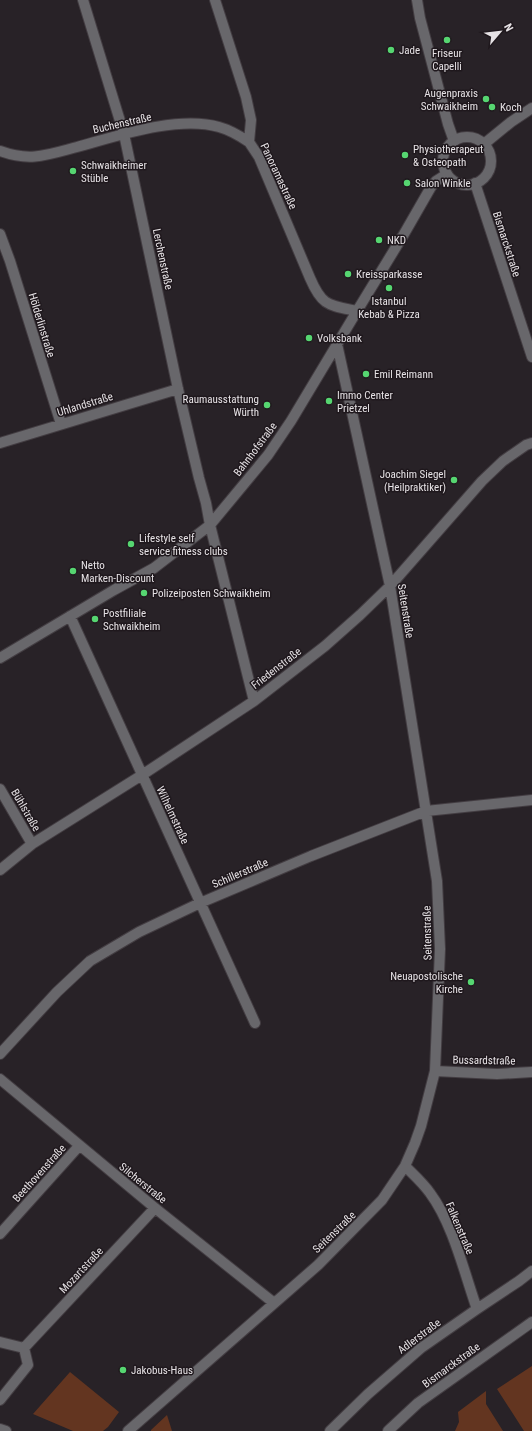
<svg xmlns="http://www.w3.org/2000/svg" width="532" height="1431" font-family="'Roboto Condensed',sans-serif">
<style>
.green{fill:#633520}
.lines{fill:none;stroke-linecap:round;stroke-linejoin:round}
.minor-casing{stroke:#433d42;stroke-width:12}
.tertiary-casing{stroke:#433d42;stroke-width:12}
.minor{stroke:#68676b;stroke-width:10}
.tertiary{stroke:#68676b;stroke-width:10}
.poi-dot{fill:#56d671;stroke:#1f181d;stroke-width:1.5}
.labels{text-anchor:middle;stroke-width:3;stroke-linejoin:round;paint-order:stroke}
.poi-label{font-size:11px;fill:#e6e2e5;stroke:#1f181d;text-anchor:start}
.street-label{font-size:11px;fill:#e6e2e5;stroke:#1f181d}
</style>
<rect width="100%" height="100%" fill="#282227"/>
<path class="green" d="M532,1366V1431H524L497,1389Z
M70,1372L119,1412L108,1427L103,1431H73L33,1414Z
M486,1391V1404L503,1431H455L459,1422L458,1412Z
M167,1415L172,1431H151V1430Z"/>
<g class="lines">
<defs>
<path id="minor" d="M83,0L124,134L178,389L199,478L206,503L210,525L254,701
M215,0L246,97L251,120L249,142L259,157L310,278C322,306 328,305 357,311
M417,0L420,18L448,124L454,141
M0,151C30,162 47,155 77,147C117,136 178,115 219,127C230,130 240,136 249,142
M0,234L10,261L61,424
M0,443L178,389
M70,616L255,1023
M0,658L114,590L154,568L210,525L268,455L291,421L357,311L404,234L431,187L436,181L447,174
M0,789L32,844
M0,870L32,844L142,775L254,701L325,646L360,615L390,586L482,481L503,461L526,445L532,443
M0,1054L57,992L90,961L139,932L200,903L311,856L426,811L532,800
M435,1071L497,1074L532,1072
M0,1079L155,1208L274,1303
M405,1166C414,1175 423,1183 430,1193C453,1224 464,1272 477,1309
M0,1234L79,1146
M0,1342L24,1348L155,1208
M0,1400L28,1365L24,1348
M0,1429L6,1431
M128,1431L318,1265L382,1200L405,1166L415,1143L421,1126L435,1071L440,949L437,881L390,586L337,344
M330,1431L368,1394L421,1348L477,1309L519,1281L532,1271"/>
<path id="tertiary" d="M443 161a24 24 0 1 1 48 0a24 24 0 1 1-48 0Z
M484,144L511,122L532,108
M475,183L532,357
M388,1431L418,1403L532,1322"/>
</defs>
<use href="#minor" class="minor-casing"/>
<use href="#tertiary" class="tertiary-casing"/>
<use href="#minor" class="minor"/>
<use href="#tertiary" class="tertiary"/>
</g>
<g class="poi-dot">
<circle cx="447" cy="40" r="4"/>
<circle cx="391" cy="50" r="4"/>
<circle cx="486" cy="99" r="4"/>
<circle cx="492" cy="107" r="4"/>
<circle cx="405" cy="155" r="4"/>
<circle cx="73" cy="171" r="4"/>
<circle cx="407" cy="183" r="4"/>
<circle cx="379" cy="240" r="4"/>
<circle cx="348" cy="274" r="4"/>
<circle cx="389" cy="288" r="4"/>
<circle cx="309" cy="338" r="4"/>
<circle cx="366" cy="374" r="4"/>
<circle cx="329" cy="401" r="4"/>
<circle cx="267" cy="405" r="4"/>
<circle cx="454" cy="480" r="4"/>
<circle cx="131" cy="544" r="4"/>
<circle cx="73" cy="571" r="4"/>
<circle cx="144" cy="593" r="4"/>
<circle cx="95" cy="619" r="4"/>
<circle cx="471" cy="982" r="4"/>
<circle cx="123" cy="1370" r="4"/>
</g>
<g class="labels">
<g class="poi-label">
<text x="399" y="54">Jade</text>
<text x="447" y="57" text-anchor="middle">Friseur<tspan x="447" dy="13">Capelli</tspan></text>
<text x="478" y="97" text-anchor="end">Augenpraxis<tspan x="478" dy="13">Schwaikheim</tspan></text>
<text x="500" y="111">Koch</text>
<text x="413" y="153">Physiotherapeut<tspan x="413" dy="13">&amp; Osteopath</tspan></text>
<text x="81" y="169">Schwaikheimer<tspan x="81" dy="13">Stüble</tspan></text>
<text x="415" y="187">Salon Winkle</text>
<text x="387" y="244">NKD</text>
<text x="356" y="278">Kreissparkasse</text>
<text x="389" y="305" text-anchor="middle">Istanbul<tspan x="389" dy="13">Kebab &amp; Pizza</tspan></text>
<text x="317" y="342">Volksbank</text>
<text x="374" y="378">Emil Reimann</text>
<text x="337" y="399">Immo Center<tspan x="337" dy="13">Prietzel</tspan></text>
<text x="259" y="403" text-anchor="end">Raumausstattung<tspan x="259" dy="13">Würth</tspan></text>
<text x="446" y="478" text-anchor="end">Joachim Siegel<tspan x="446" dy="13">(Heilpraktiker)</tspan></text>
<text x="139" y="542">Lifestyle self<tspan x="139" dy="13">service fitness clubs</tspan></text>
<text x="81" y="569">Netto<tspan x="81" dy="13">Marken-Discount</tspan></text>
<text x="152" y="597">Polizeiposten Schwaikheim</text>
<text x="103" y="617">Postfiliale<tspan x="103" dy="13">Schwaikheim</tspan></text>
<text x="463" y="980" text-anchor="end">Neuapostolische<tspan x="463" dy="13">Kirche</tspan></text>
<text x="131" y="1374">Jakobus-Haus</text>
</g>
<g class="street-label">
<text transform="translate(122 123) rotate(-13)" y="4">Buchenstraße</text>
<text transform="translate(279 176) rotate(65)" y="4">Panoramastraße</text>
<text transform="translate(507 244) rotate(72)" y="4">Bismarckstraße</text>
<text transform="translate(163 259) rotate(78)" y="4">Lerchenstraße</text>
<text transform="translate(42 325) rotate(73)" y="4">Hölderlinstraße</text>
<text transform="translate(85 404) rotate(-17)" y="4">Uhlandstraße</text>
<text transform="translate(255 449) rotate(-53)" y="4">Bahnhofstraße</text>
<text transform="translate(406 611) rotate(81)" y="4">Seitenstraße</text>
<text transform="translate(276 668) rotate(-38)" y="4">Friedenstraße</text>
<text transform="translate(26 810) rotate(60)" y="4">Bühlstraße</text>
<text transform="translate(173 815) rotate(65)" y="4">Wilhelmstraße</text>
<text transform="translate(240 873) rotate(-23)" y="4">Schillerstraße</text>
<text transform="translate(427 933) rotate(-91)" y="4">Seitenstraße</text>
<text transform="translate(484 1060) rotate(1)" y="4">Bussardstraße</text>
<text transform="translate(39 1173) rotate(-48)" y="4">Beethovenstraße</text>
<text transform="translate(143 1183) rotate(39)" y="4">Silcherstraße</text>
<text transform="translate(460 1228) rotate(67)" y="4">Falkenstraße</text>
<text transform="translate(334 1232) rotate(-44)" y="4">Seitenstraße</text>
<text transform="translate(81 1270) rotate(-47)" y="4">Mozartstraße</text>
<text transform="translate(419 1336) rotate(-37)" y="4">Adlerstraße</text>
<text transform="translate(451 1365) rotate(-36)" y="4">Bismarckstraße</text>
</g>
</g>
<g transform="translate(500 32) rotate(62)" stroke="#1f181d" stroke-width="3" paint-order="stroke">
<path d="M0-3L7 15L0 10L-7 15Z" fill="#e6e2e5"/>
<text y="-6" font-size="11" font-weight="bold" text-anchor="middle" fill="#e6e2e5">N</text>
</g>
</svg>
